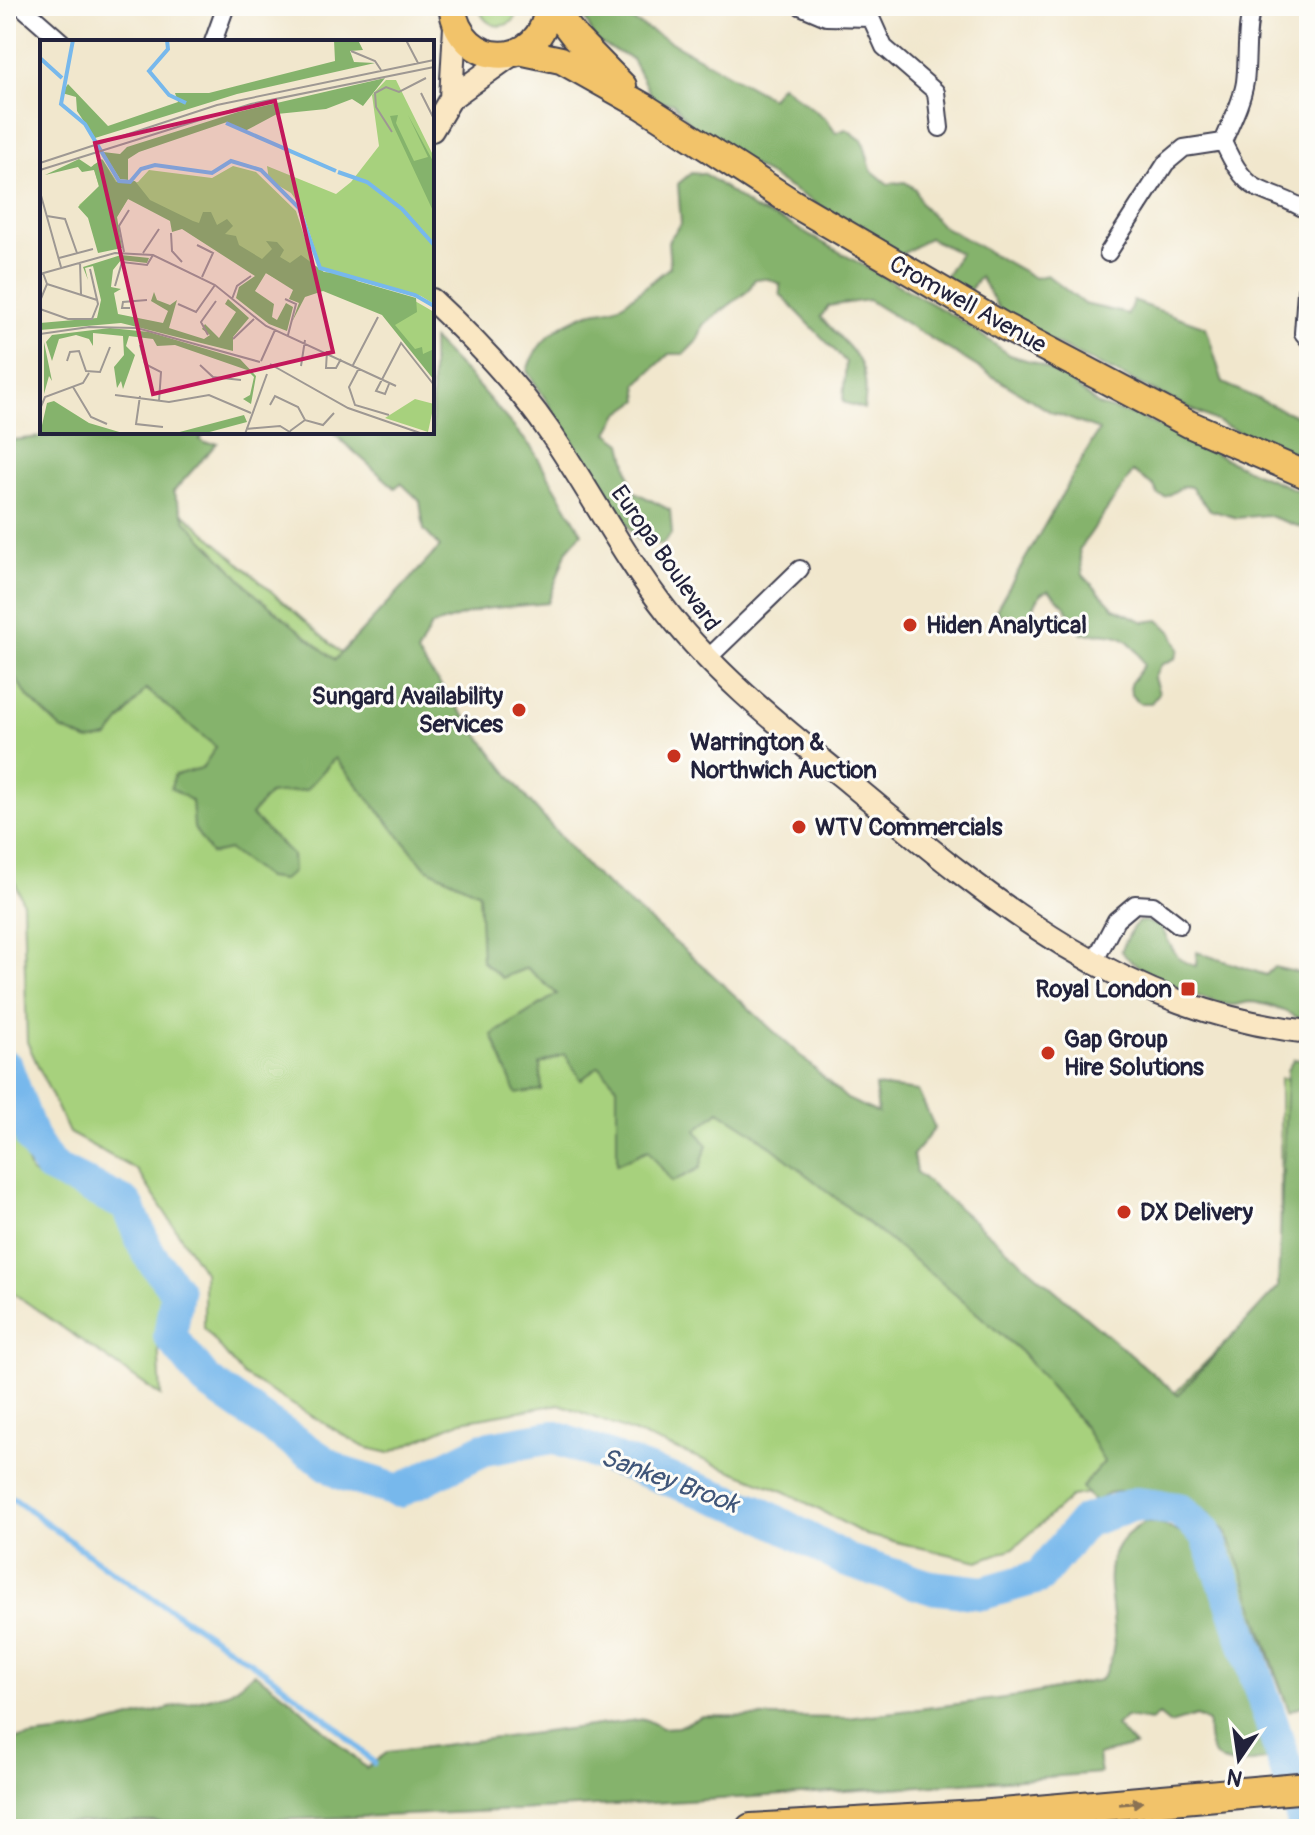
<svg xmlns="http://www.w3.org/2000/svg" width="1315" height="1835" font-family="Pangolin,sans-serif">
<style>
.green{fill:#a7d17d;stroke:#647a5c;stroke-width:2}
.forest{fill:#85b36c;stroke:#546a54;stroke-width:2}
.lines{fill:none;stroke-linecap:round;stroke-linejoin:round}
.stream{stroke:#77b8ec;stroke-width:6}
.river{stroke:#77b8ec;stroke-width:34}
.street-casing{stroke:#414051;stroke-width:20}
.secondary-casing{stroke:#414051;stroke-width:26}
.primary-casing{stroke:#414051;stroke-width:30}
.highway-casing{stroke:#414051;stroke-width:34}
.street{stroke:#fff;stroke-width:16}
.secondary{stroke:#fae7c3;stroke-width:22}
.primary{stroke:#f2c36a;stroke-width:26}
.highway{stroke:#f2c36a;stroke-width:30}
.oneway{fill:#8a7252}
.poi-dot{fill:#c8321e;stroke:#fdfcf7;stroke-width:3}
.labels{text-anchor:middle;stroke-width:6;stroke-linejoin:round;paint-order:stroke}
.street-label{font-size:24px;fill:#22223b;stroke:#fdfcf7}
.poi-label{font-size:24px;font-weight:bold;fill:#22223b;stroke:#fdfcf7;text-anchor:start}
.water-label{font-size:26px;font-style:italic;fill:#405679;stroke:#fdfcf7}
.inset-river{fill:none;stroke:#77b8ec;stroke-width:4}
.inset-road{fill:none;stroke:#9e9893;stroke-width:2}
.view{fill:#c2185b;fill-opacity:0.15;stroke:#c2185b;stroke-width:4}
.inset-edge{fill:none;stroke:#22223b;stroke-width:4}
</style>
<rect width="100%" height="100%" fill="#fdfcf7"/>
<filter id="ink" filterUnits="userSpaceOnUse"><feTurbulence type="fractalNoise" baseFrequency=".0125" numOctaves="2"/><feDisplacementMap in="SourceGraphic" scale="16" xChannelSelector="R" yChannelSelector="G"/><feConvolveMatrix kernelMatrix="1 2 1 2 8 2 1 2 1" color-interpolation-filters="sRGB"/></filter>
<filter id="wash" filterUnits="userSpaceOnUse"><feTurbulence type="fractalNoise" baseFrequency=".006" numOctaves="4" result="noise"/><feDisplacementMap in="SourceGraphic" scale="32" xChannelSelector="R" yChannelSelector="G"/><feGaussianBlur stdDeviation="1.8" result="paint"/><feColorMatrix in="noise" values="0 0 0 0 0 0 0 0 0 0 0 0 0 0 0 0 0 1.4 0 .05"/><feComposite in="paint" operator="in"/></filter>
<g filter="url(#wash)">
<rect width="100%" height="100%" fill="#f1e7cd"/>
<path class="green" d="M520,6L513,21C498,31 483,24 479,7Z
M6,453L157,490L352,663L890,1183L1162,1406L1281,1287L1280,1078L1309,1079V1699L1287,1706L1214,1506L1141,1484L1072,1496L1014,1548L978,1561L866,1535L786,1492L560,1404L462,1421L389,1453L364,1447L243,1375L204,1328V1272L137,1170L69,1133L27,1042L23,903L6,859Z
M6,1106L31,1173L115,1216L163,1300L158,1340L161,1396L6,1288Z"/>
<path class="forest" d="M580,6H615L621,14L771,98L781,85L826,119L836,133L846,129L863,141L871,170L888,184L905,182L915,189L921,204L941,225L1035,278L1047,275L1084,304L1128,314L1133,301L1206,327L1223,383L1309,422V458L1245,435L1040,336L1001,312L980,277L966,295L945,278L960,253L929,238L901,255L696,131L673,103L654,101L632,59L595,41Z
M691,173L705,174L754,209L786,222L957,318L1010,355L1036,363L1070,381L1098,405L1142,418L1255,473L1309,495V530L1266,515L1237,518L1210,510L1191,487L1184,486L1165,497L1158,495L1154,486L1133,472L1079,550L1083,575L1114,608L1144,622L1159,620L1172,632L1179,649L1176,658L1161,665L1154,678L1159,693L1151,703H1139L1131,695L1130,684L1144,665C1130,633 1115,632 1082,634L1065,606L1049,590L1041,593L1028,618L1015,628L996,610L1099,430L1051,412L868,300L828,306L821,317C851,352 872,358 864,409L843,402L846,362L780,294V284L768,279H755L749,290L703,325L698,340L684,354H669L637,384L639,400L619,414L608,433L622,443L633,491L670,510L672,533L662,545L637,539L527,371C535,342 560,323 589,313C599,310 611,311 620,305C637,295 654,279 670,267L668,241L681,224L678,184Z
M432,339L470,377L532,448L582,533L567,550L548,603L483,609L431,626L417,654L529,801L591,871L703,966L847,1099L878,1113L875,1086L918,1091L935,1128L913,1155L916,1172L1178,1395L1278,1287L1287,1070L1294,1059L1309,1061V1703L1289,1711L1241,1568L1226,1531L1208,1513L1183,1499L1139,1489L1109,1493L1094,1503L1082,1487L1104,1462L1084,1426L1021,1352L933,1275L755,1134L719,1111L696,1130L707,1145L700,1168L672,1182L648,1150L617,1164V1086L599,1066L581,1080L565,1054L540,1064L542,1090L516,1094L492,1035L557,994L527,968L502,978L482,961L479,893L426,868L335,758L306,790L269,794L251,815L292,855L293,871L283,880L267,878L229,850L211,854L194,828L192,801L171,788L174,775L202,768L216,747L146,689L108,737L89,741L61,729L29,698L6,664V441L83,432H205L200,440L205,443H217L173,492L186,521L256,595L335,660L440,547L424,530L420,501L401,483L395,488L332,432H432Z
M1145,921L1161,927C1171,944 1174,962 1196,966L1197,952L1266,975L1274,967L1309,975V1015L1303,1020C1286,1012 1269,1003 1250,1002C1244,1002 1238,1006 1232,1005C1206,1003 1136,972 1121,951L1133,927L1138,922Z
M1144,1523H1159L1201,1542L1272,1758C1235,1767 1204,1771 1208,1722L1196,1716L1170,1724L1159,1715L1151,1721L1125,1717L1116,1726L1135,1746L1098,1755L1101,1773C825,1794 549,1811 272,1820C184,1823 95,1822 6,1823V1740L81,1731L228,1693L254,1673L290,1699L366,1768L388,1752L645,1719L662,1728L678,1727L702,1716L848,1718L1020,1696L1100,1680C1141,1628 1073,1561 1144,1523Z"/>
<g class="lines">
<path class="stream" d="M6,1493L107,1568L267,1673L334,1725L374,1763"/>
<path class="river" d="M6,1067L32,1139L50,1167L127,1205L148,1253L177,1292L170,1336L206,1381L268,1424L341,1473L399,1491L484,1449L553,1437L756,1511L848,1561L930,1587L983,1593L1039,1577L1085,1521L1135,1504L1178,1509L1206,1533L1233,1605L1306,1829"/>
</g>
</g>
<g filter="url(#ink)">
<g class="lines">
<defs>
<path id="street" d="M21,6L62,42
M800,6L826,17L871,18L884,47L936,92L940,128
M1253,6C1245,25 1248,59 1245,82C1242,102 1231,123 1223,142C1230,157 1241,180 1257,188C1275,197 1292,200 1309,212
M213,42L226,6
M1108,253L1166,163L1184,148L1223,142
M1309,286L1306,291L1303,333L1309,340
M707,659L800,569
M1093,964L1116,920L1135,904L1153,905L1179,925"/>
<path id="secondary" d="M451,98L455,26
M432,130L451,98L514,53
M432,300C475,340 516,383 549,431C590,490 623,556 668,613C718,677 782,727 844,778C986,896 1118,1011 1309,1032"/>
<path id="primary" d="M452,6C460,71 543,71 548,6
M551,6L575,37L623,86
M519,51L561,60L643,106L793,203L1005,327L1189,424L1309,476"/>
<path id="highway" d="M751,1829L979,1816L1309,1787"/>
</defs>
<use href="#street" class="street-casing"/>
<use href="#secondary" class="secondary-casing"/>
<use href="#primary" class="primary-casing"/>
<use href="#highway" class="highway-casing"/>
<use href="#street" class="street"/>
<use href="#secondary" class="secondary"/>
<use href="#primary" class="primary"/>
<use href="#highway" class="highway"/>
</g>
<defs><path id="oneway-solid" d="M-6-.8H1V-3.2L6.5 0L1 3.2V.8H-6Z" transform="scale(2)"/></defs>
<use class="oneway" href="#oneway-solid" transform="translate(1131 1803) rotate(-5)"/>
</g>
<g class="poi-dot">
<circle cx="910" cy="625" r="8"/>
<circle cx="519" cy="710" r="8"/>
<circle cx="674" cy="756" r="8"/>
<circle cx="799" cy="827" r="8"/>
<rect x="1180" y="981" width="16" height="16" rx="4"/>
<circle cx="1048" cy="1053" r="8"/>
<circle cx="1124" cy="1212" r="8"/>
</g>
<g class="labels">
<g class="street-label">
<text transform="translate(968 304) rotate(29)" y="8">Cromwell Avenue</text>
<text transform="translate(666 558) rotate(55)" y="8">Europa Boulevard</text>
</g>
<g class="poi-label">
<text x="926" y="633">Hiden Analytical</text>
<text x="503" y="704" text-anchor="end">Sungard Availability<tspan x="503" dy="28">Services</tspan></text>
<text x="690" y="750">Warrington &amp;<tspan x="690" dy="28">Northwich Auction</tspan></text>
<text x="815" y="835">WTV Commercials</text>
<text x="1172" y="997" text-anchor="end">Royal London</text>
<text x="1064" y="1047">Gap Group<tspan x="1064" dy="28">Hire Solutions</tspan></text>
<text x="1140" y="1220">DX Delivery</text>
</g>
<g class="water-label">
<text transform="translate(670 1480) rotate(20)" y="9">Sankey Brook</text>
</g>
</g>
<g transform="translate(40 40)">
<rect width="394" height="394" fill="#f1e7cd"/>
<path d="M346,40H356L394,117V264L381,256L281,227L261,167L251,153L229,140L227,126L296,154L311,142L339,106L332,55ZM63,120L79,145L98,142L109,130L172,138L193,126L216,132L256,171L276,232L375,261L394,272V338L344,275L283,249L265,255L89,157L77,177L50,178L39,165L59,147L53,125ZM375,359L394,364L388,392L345,378Z" fill="#a7d17d"/>
<path d="M294,0H318L323,10L310,11L314,22L335,23L197,54L55,98L37,71L36,57L22,53L28,44L68,86L138,62L135,53H169L295,21ZM345,38L323,66L312,59L286,69L237,74L205,91L187,82L99,112L88,119V140L80,139L63,112L80,114L87,107L198,72ZM358,75L356,83L374,121L388,117L368,75L394,123V173L353,85L350,76ZM39,119L51,127L62,119L76,142L95,141L110,160L153,181L159,183L163,172H171L177,185L187,179L193,186L185,194L196,196L199,205L222,219L232,209L226,201L237,202L244,210L240,217L250,223L261,215L284,232L308,234L317,241L376,258L377,272L355,285L375,309L382,307L383,314L394,309V340L342,275L283,251L265,257L252,282L259,263L249,259L253,250L226,233L215,251L234,264L232,277L237,280L246,263L253,267L247,291L229,284L196,258L199,247L215,236L142,189L132,192L130,181L88,159L77,177L82,208L58,213L48,178L38,167L59,146L54,130L42,132L38,127L5,135ZM81,215L109,218L107,223L81,220L73,230L71,247L81,249L74,253L78,274L123,283L128,271L111,261L114,252L117,260L130,265L137,260L129,288L164,299L170,295L162,289L165,284L179,298L196,272L185,264L188,259L209,278L193,297V311L81,283L0,290V283L57,278L61,260L53,226L45,228L48,240L43,227ZM70,288L109,292L200,319L216,336L211,364L203,359L210,355L214,337L207,330L135,305L117,306L113,299L89,296L86,306L95,315L83,349L81,341L77,348L74,327L84,315L83,296L53,293V306L49,299L36,295L19,299L12,321L6,302L12,295ZM4,302L12,341L9,336L4,354ZM14,361L49,383L86,394H0L7,363ZM204,375L207,382L162,394H132Z" fill="#85b36c"/>
<path class="inset-river" d="M33,0L21,64L45,84L79,141L90,142L101,129L115,125L172,133L191,121L221,130L259,168L280,228L375,255L394,266M127,0L128,9L109,31L129,55L146,63M0,18L22,38M186,83L296,131M298,132L327,142L362,169L394,205"/>
<path class="inset-road" d="M366,0L378,23M311,11L335,21L341,30M381,53L394,79M352,92L336,67L335,53L346,47L359,52L386,38M0,123L177,65L394,20M0,130L211,64L394,27M0,152L21,227M7,176L25,179L37,213M131,193L132,211L142,222M157,205L173,213L162,237M84,212L79,186L89,170M103,213L119,189M19,218L53,209M40,222L41,254M0,234L75,213L113,215L175,245L226,286L356,346M7,244L57,260M75,246L82,222L107,225L113,215M192,259L197,246L211,236M245,259L256,264L248,295M0,261L7,244L3,233M138,264L156,272L175,245M90,268H82L83,262L107,260M0,269L28,279H52L58,264L50,229M0,294L49,287L97,288L220,322M168,295L161,282L176,261M193,299L214,279M100,305L105,324L121,332L119,361M287,311L286,328H296L301,319M27,321L30,312L39,311L46,331L60,332L70,307M221,321L235,290M230,324L308,368L383,394M160,325L173,337L201,340M313,325L338,277M261,326L265,300M319,328L309,347L315,365L349,375M349,344L345,354L336,351L361,303L394,345M33,347L51,377L67,384M75,355L129,362L169,355L211,373M100,356L96,384L123,387M230,365L235,356L258,367L265,380M0,369L5,357L43,343L49,333M206,389L240,386L253,394M250,391L265,380L283,385L294,373M205,394L227,334"/>
<path class="view" d="M235,61L293,312L113,354L55,103Z"/>
<rect width="394" height="394" class="inset-edge"/>
</g>
<rect width="1315" height="1835" fill="none" stroke="#fdfcf7" stroke-width="32"/>
<g transform="translate(1239 1759) rotate(193)" stroke="#fdfcf7" stroke-width="6" paint-order="stroke">
<path d="M0-6L14 30L0 20L-14 30Z" fill="#22223b"/>
<text y="-12" font-size="22" font-weight="bold" text-anchor="middle" fill="#22223b">N</text>
</g>
</svg>
